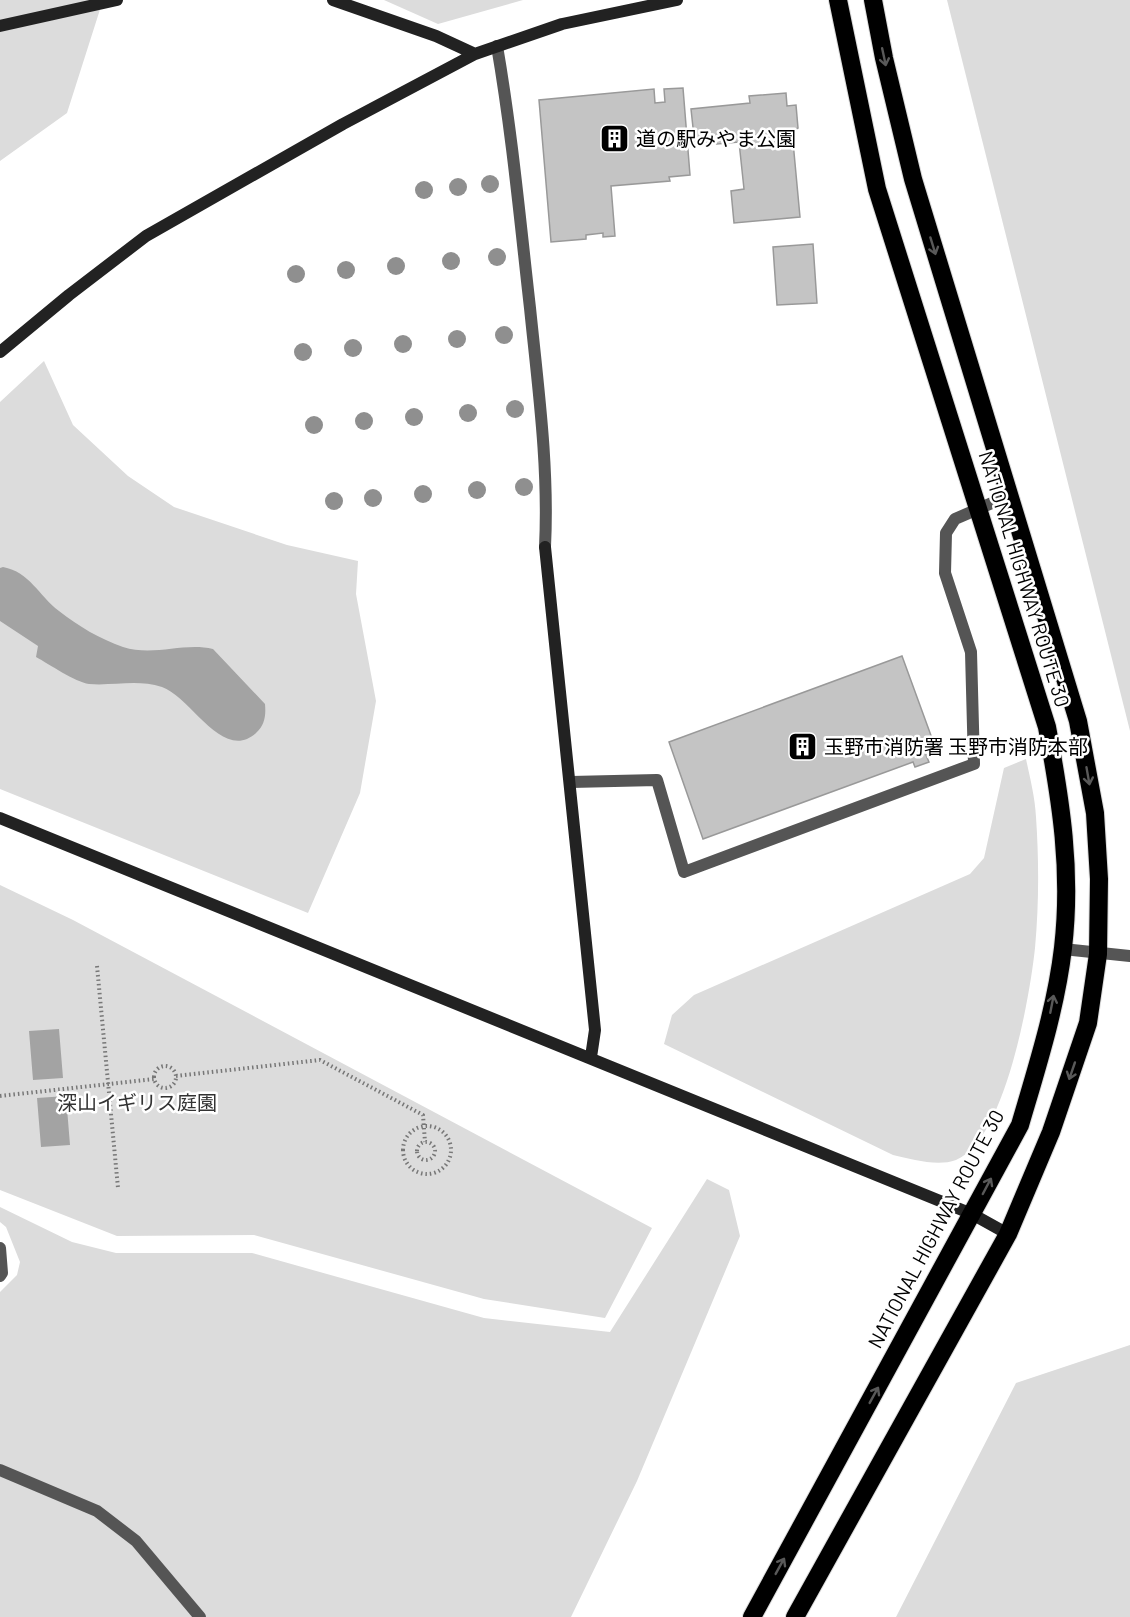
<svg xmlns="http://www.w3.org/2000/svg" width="1130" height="1617" font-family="Barlow,'Noto Sans JP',sans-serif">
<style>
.green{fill:#dcdcdc}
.water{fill:#a3a3a3}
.building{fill:#c4c4c4;stroke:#999;stroke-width:1.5}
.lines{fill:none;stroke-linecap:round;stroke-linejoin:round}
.highway-casing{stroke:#dbdbdb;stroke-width:20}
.path{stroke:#777;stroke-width:4;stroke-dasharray:1.5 3;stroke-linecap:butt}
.lane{stroke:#555;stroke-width:12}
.street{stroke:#555;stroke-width:12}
.secondary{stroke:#222;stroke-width:12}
.highway{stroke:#000;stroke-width:18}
.tree{fill:#8f8f8f}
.oneway{stroke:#595959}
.labels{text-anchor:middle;stroke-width:5;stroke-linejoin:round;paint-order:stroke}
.poi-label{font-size:20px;fill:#000;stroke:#fff;text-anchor:start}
.street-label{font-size:20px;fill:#000;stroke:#fff}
.park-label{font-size:20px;fill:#333;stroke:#fff}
</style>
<rect width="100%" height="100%" fill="#fff"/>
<path class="green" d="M0,0H103L67,113L0,161Z
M384,0H523L438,24Z
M947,0H1130V731Z
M44,361L73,425L128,476L174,507L287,545L358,561L356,594L376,701L360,793L308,913L0,789V402Z
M1026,759C1030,778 1035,797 1036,817C1039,860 1039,905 1035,948C1030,996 1005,1141 956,1160C937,1167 912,1159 893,1155L664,1044L672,1015L694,995L970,874L984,858L1004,768Z
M0,885L73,920L652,1228L605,1318L484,1299L254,1235L117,1236L0,1190Z
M707,1179L729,1190L740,1236L637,1481L571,1617H0V1292L17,1275L20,1262L6,1227L0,1222V1207L72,1242L116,1253H252L484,1318L610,1332Z
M1130,1345V1617H896L1016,1383Z"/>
<path class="water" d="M3,567C30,572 38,595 59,611C78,626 100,639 123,647C154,657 183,642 213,649L265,704C266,715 265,725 256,733C223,763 191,697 162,687C137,679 114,686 89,684C75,682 49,664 36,657L38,646L0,621V568Z
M59,1029L63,1078L33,1080L29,1031Z
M66,1096L70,1145L41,1147L37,1098Z"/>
<path class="building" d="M683,88L690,175L669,177L670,181L611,186L615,236L603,237V233L586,235V239L551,242L539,100L654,89L655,103L665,102L664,89Z
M786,93L787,106L796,105L798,128L792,131L800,217L734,223L731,191L744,189L739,142L695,146L691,109L750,103L749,96Z
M813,244L817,303L777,305L773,247Z
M902,656L937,752L926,755L929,762L915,767L913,762L703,839L669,742Z"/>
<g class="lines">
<defs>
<path id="highway" d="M752,1617L1020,1125C1037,1067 1056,1008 1063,948C1072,871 1061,802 1047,727L877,189L838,0
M795,1617L1008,1234L1051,1132L1088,1023L1098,954L1099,879L1095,813L1078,721L913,179L884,58L873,0"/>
</defs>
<use href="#highway" class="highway-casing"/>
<path class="path" d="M97,966L118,1188
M154 1077a11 11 0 1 1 22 0a11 11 0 1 1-22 0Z
M176,1076L320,1060L423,1115L425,1142
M0,1096L154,1079
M403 1150a24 24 0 1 1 48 0a24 24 0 1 1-48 0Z
M417 1151a9 9 0 1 1 18 0a9 9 0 1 1-18 0Z"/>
<path class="lane" d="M497,46C512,133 520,220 530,308C538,387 549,467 545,547
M571,782L657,780L684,872L974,764L971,652L945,573L946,533L955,519L1008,496
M0,1248L2,1273L0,1276
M0,1470L97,1511L136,1541L200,1617"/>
<path class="street" d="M1063,949L1130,956"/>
<path class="secondary" d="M333,0L436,36L475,54
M0,26L117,0
M0,352L69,295L146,236L343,124L475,54L562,24L677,0
M545,547L595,1030L591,1057
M0,818L972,1214L1008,1234"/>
<use href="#highway" class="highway"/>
</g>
<g class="tree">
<circle cx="490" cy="184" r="9"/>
<circle cx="458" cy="187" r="9"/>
<circle cx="424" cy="190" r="9"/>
<circle cx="497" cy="257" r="9"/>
<circle cx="451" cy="261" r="9"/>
<circle cx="396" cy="266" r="9"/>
<circle cx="346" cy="270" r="9"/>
<circle cx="296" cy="274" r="9"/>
<circle cx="504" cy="335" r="9"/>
<circle cx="457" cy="339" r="9"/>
<circle cx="403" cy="344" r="9"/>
<circle cx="353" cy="348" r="9"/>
<circle cx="303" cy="352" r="9"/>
<circle cx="515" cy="409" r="9"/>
<circle cx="468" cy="413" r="9"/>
<circle cx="414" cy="417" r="9"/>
<circle cx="364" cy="421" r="9"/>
<circle cx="314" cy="425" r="9"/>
<circle cx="524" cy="487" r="9"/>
<circle cx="477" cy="490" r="9"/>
<circle cx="423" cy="494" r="9"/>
<circle cx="373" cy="498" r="9"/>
<circle cx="334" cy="501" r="9"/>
</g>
<defs><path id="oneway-shaft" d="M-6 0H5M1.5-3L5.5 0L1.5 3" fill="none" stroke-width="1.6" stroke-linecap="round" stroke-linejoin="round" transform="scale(1.5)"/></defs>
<g class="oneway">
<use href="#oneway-shaft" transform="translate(884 57) rotate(78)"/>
<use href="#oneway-shaft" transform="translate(933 246) rotate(73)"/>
<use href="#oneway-shaft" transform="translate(1088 776) rotate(80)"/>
<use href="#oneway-shaft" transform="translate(1052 1004) rotate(-79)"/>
<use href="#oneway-shaft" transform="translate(1072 1071) rotate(109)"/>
<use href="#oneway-shaft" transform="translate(987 1186) rotate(-62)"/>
<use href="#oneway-shaft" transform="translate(874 1395) rotate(-61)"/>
<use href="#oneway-shaft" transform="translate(780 1566) rotate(-61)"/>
</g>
<defs>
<symbol id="building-square" viewBox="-11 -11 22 22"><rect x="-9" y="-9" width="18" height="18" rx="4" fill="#000" stroke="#fff"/><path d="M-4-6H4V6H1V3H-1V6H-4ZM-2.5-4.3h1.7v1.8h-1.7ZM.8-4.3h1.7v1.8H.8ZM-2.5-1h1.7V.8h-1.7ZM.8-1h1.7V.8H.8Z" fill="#fff"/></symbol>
</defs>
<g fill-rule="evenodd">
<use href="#building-square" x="598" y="122" width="33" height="33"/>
<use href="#building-square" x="786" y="730" width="33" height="33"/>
</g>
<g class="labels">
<g class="poi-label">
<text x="636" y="146">道の駅みやま公園</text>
<text x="824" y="754">玉野市消防署 玉野市消防本部</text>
</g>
<g class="street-label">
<text transform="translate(1024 579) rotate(73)" y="7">NATIONAL HIGHWAY ROUTE 30</text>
<text transform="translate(936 1229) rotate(-62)" y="7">NATIONAL HIGHWAY ROUTE 30</text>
</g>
<g class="park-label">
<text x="137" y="1110">深山イギリス庭園</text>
</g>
</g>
</svg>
